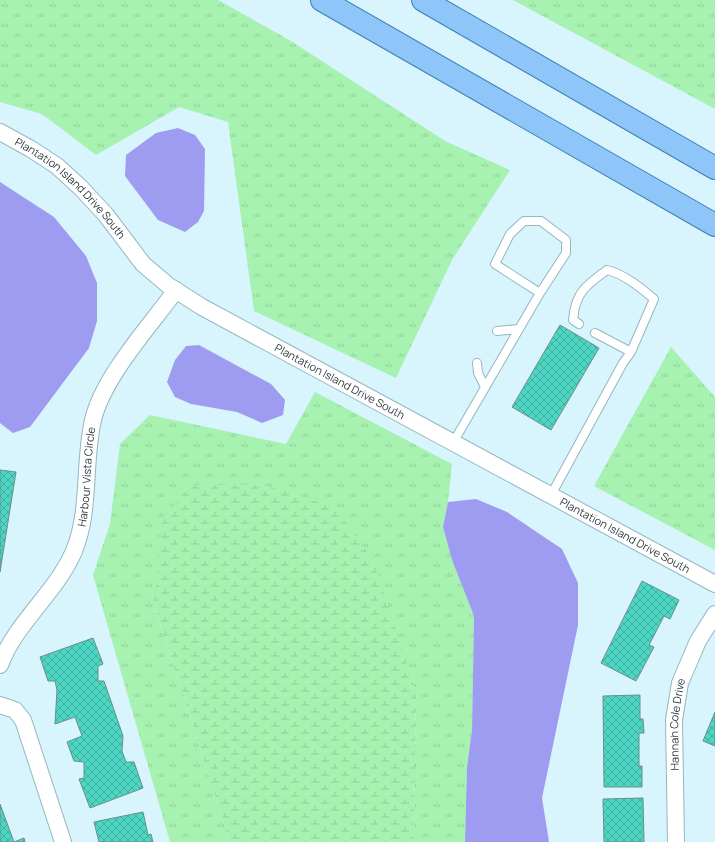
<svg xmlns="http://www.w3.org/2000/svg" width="715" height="842" font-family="Manrope,sans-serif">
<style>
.grass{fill:url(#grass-tufts)}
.wetland{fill:url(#wetland-marsh)}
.water{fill:#9d9cf0}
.building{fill:url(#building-cross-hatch);stroke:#6c8e88}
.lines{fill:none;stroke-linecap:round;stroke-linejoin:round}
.service-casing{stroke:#95b7c0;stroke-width:10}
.minor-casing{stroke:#95b7c0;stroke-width:18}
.primary-casing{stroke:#3c7db6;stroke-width:24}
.service{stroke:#fff;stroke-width:8}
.minor{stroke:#fff;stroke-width:16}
.primary{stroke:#8fc6f9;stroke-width:22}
.labels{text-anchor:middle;stroke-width:3.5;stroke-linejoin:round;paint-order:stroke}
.street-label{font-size:11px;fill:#2e3c40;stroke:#fff}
</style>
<defs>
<pattern id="grass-tufts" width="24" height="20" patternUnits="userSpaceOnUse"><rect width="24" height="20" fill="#a7f2b1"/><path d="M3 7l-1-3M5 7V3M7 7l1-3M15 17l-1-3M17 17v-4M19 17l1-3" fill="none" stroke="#90d099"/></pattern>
<pattern id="wetland-marsh" width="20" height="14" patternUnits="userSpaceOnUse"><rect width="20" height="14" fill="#a7f2b1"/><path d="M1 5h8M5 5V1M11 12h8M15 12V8" fill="none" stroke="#90d099"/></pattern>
<pattern id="building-cross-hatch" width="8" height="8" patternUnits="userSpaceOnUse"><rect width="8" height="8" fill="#4dd6c3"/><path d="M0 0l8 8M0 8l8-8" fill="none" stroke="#40afa0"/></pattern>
</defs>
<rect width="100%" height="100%" fill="#d8f4fc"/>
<path class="grass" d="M0,0H218L291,41L445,141L510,170L452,260L396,378L254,311L228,122L179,107L96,155L42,114L0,102Z
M513,0H715V109Z
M671,347L715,397V550L594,486Z
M315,392L452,464L448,502L443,527L452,560L474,616L472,730L467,767L465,842H414L416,691L154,604L230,842H170L93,575L110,524L120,444L150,415L286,444Z"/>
<path class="wetland" d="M192,485H264L334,507L373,560L416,691L414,842H230L154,604L162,519Z"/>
<path class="water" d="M178,128L195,135L205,149L204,211L198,222L185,232L158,220L125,176L126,155L156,133Z
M0,182L54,217L86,256L97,283V321L89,348L30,427L13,433L0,423Z
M199,345L271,384L285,400L283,415L262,423L237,412L191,404L175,397L167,382L175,360L186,346Z
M476,499L507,512L562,549L578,583V625L542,798L549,842H465L467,767L472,730L474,616L452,560L443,527L448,502Z"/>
<path class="building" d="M560,325L599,348L551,430L512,407Z
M0,470L16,472L0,572Z
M642,581L679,600L670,619L664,616L649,645L654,647L636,681L601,663Z
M93,638L103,664L98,666V681H104L123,736L122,751L126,762H134L143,788L90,808L79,779L84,778V762L74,761L67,742L82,736L75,717L55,724L57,690L55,681H48L40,657Z
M640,695V719H643L644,733H639V766H642V787H604L603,696Z
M715,712V746L703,741Z
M643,798L644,842H604L603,799Z
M0,804L14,842L24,838L25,842H0Z
M143,812L148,835L151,834L153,842H99L94,822Z"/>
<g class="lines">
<defs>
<path id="service" d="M497,331L519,329
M595,333L631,352
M477,363L478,373L485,387
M454,441L540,293L566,253V240L541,221H524L510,234L495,264L540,293
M551,495L623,363L631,352L654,299C641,288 624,274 607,270C586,285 575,293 573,320L579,324"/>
<g id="minor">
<path id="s1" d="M0,132L31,149L57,166L80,187L106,215L143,264L169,286L202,307L715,584"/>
<path id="s2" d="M0,665C16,622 56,593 74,551C91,509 83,463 93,420C103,377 150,326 176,290"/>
<path d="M0,705L15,710L23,720L63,842"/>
<path id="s3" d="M676,842L674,720L680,683L698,641L715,614"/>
</g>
<path id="primary" d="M322,0L715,225
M423,0L715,168"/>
</defs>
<use href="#service" class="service-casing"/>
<use href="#minor" class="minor-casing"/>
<use href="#primary" class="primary-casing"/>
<use href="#service" class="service"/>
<use href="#minor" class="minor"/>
<use href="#primary" class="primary"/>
</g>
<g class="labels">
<g class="street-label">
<text dy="4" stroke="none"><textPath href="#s1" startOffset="91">Plantation Island Drive South</textPath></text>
<text dy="4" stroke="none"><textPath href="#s1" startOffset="427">Plantation Island Drive South</textPath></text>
<text dy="4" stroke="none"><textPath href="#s2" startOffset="212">Harbour Vista Circle</textPath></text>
<text dy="4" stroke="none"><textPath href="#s1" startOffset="751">Plantation Island Drive South</textPath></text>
<text dy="4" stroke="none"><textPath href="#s3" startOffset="118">Hannah Cole Drive</textPath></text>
</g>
</g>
</svg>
